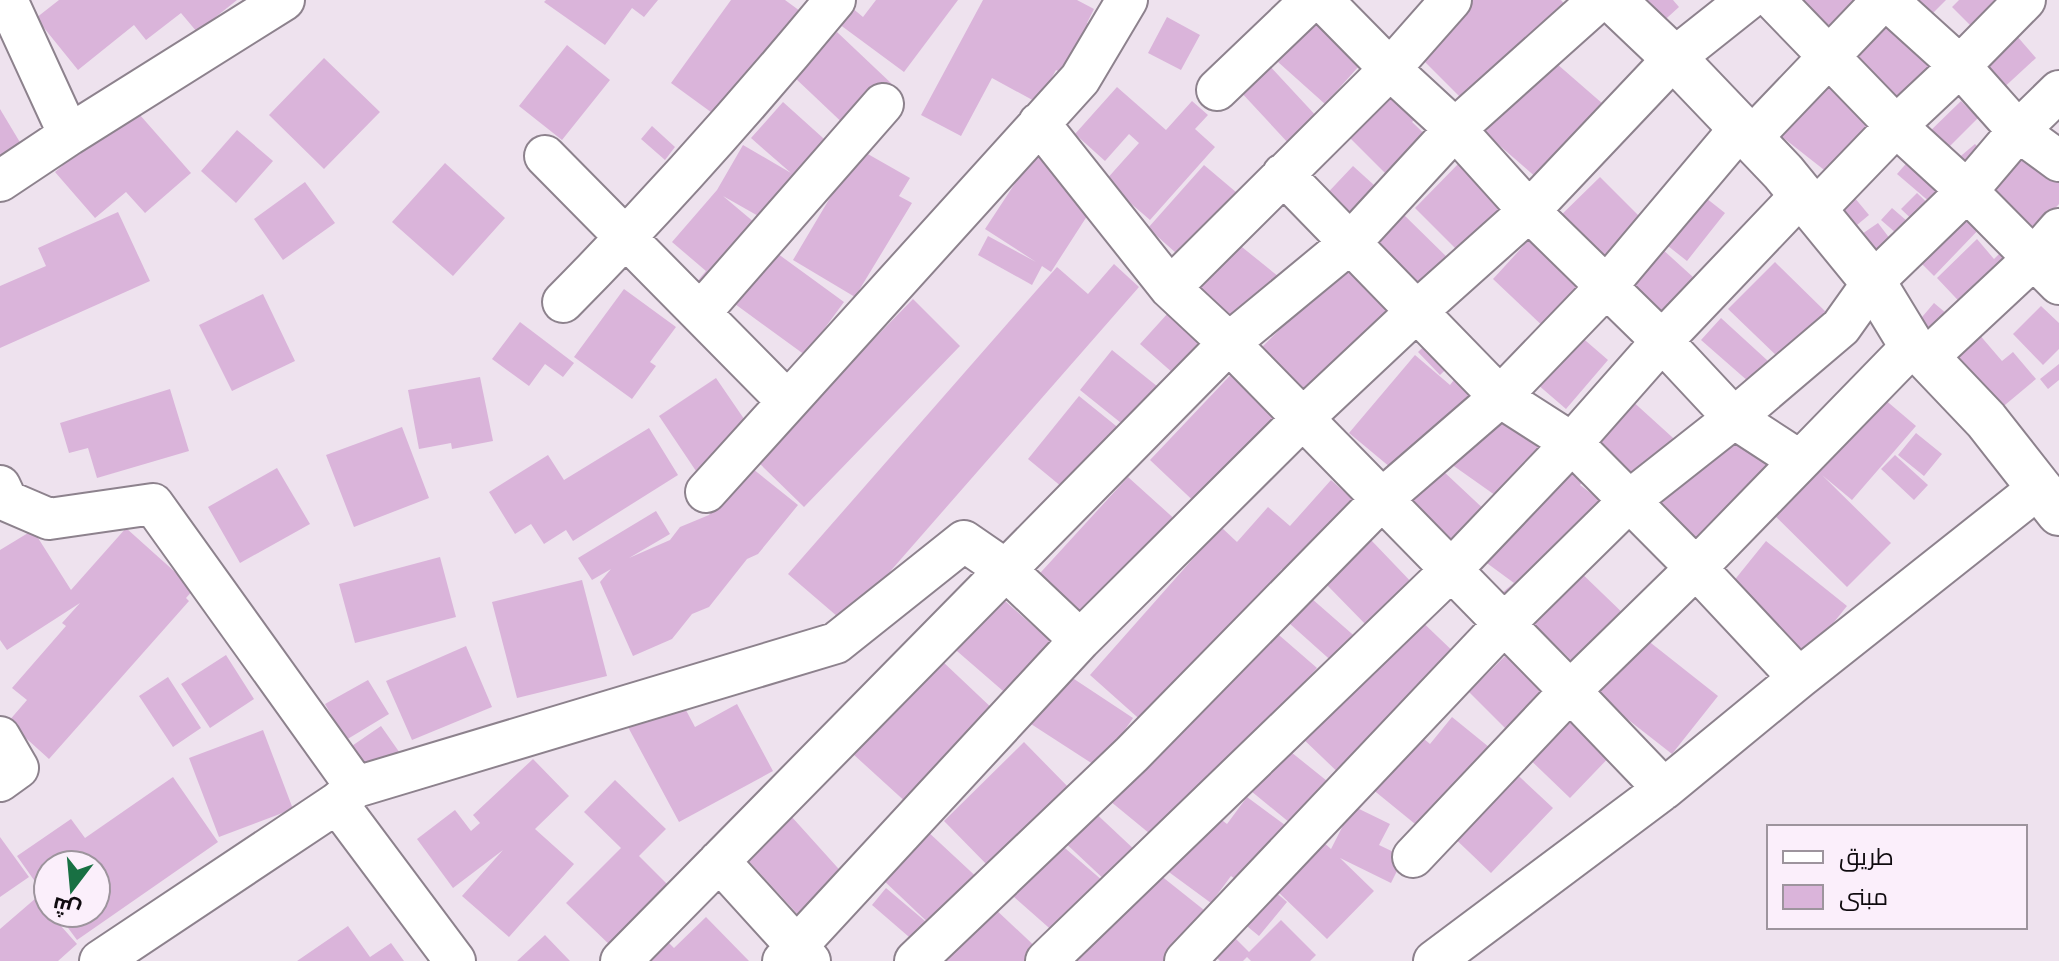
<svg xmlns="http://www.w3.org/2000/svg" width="2059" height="961" font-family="Karla,Cairo,sans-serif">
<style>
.building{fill:#dab4da}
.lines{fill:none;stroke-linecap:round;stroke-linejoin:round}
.minor-casing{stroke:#8d828d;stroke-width:44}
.tertiary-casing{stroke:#8d828d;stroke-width:48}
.minor{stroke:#fff;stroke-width:40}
.tertiary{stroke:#fff;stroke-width:44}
</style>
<rect width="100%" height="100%" fill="#eee2ee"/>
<path class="building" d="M59,0H237L197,32L181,13L146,40L134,25L78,70L36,18Z
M546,0H658L644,17L632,8L605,45L544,2Z
M731,0H785L800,11L726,123L671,83Z
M876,0H958L904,72L839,24L851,7L863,17Z
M983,0H1077L1094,9L1087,23L1103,32L1077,81L1056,70L1038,103L992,78L961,136L921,115Z
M1465,0H1561L1566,6L1467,104L1414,51Z
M1634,0H1673L1679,7L1658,26Z
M1804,0H1869L1832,45L1793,13Z
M1911,0H1946L1925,21Z
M1959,0H1998L1972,27L1952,7Z
M1892,13L1937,61L1887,107L1842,63Z
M1322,14L1368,56L1325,104L1278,62Z
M1167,17L1200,35L1181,70L1148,53Z
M837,32L893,85L850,130L794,77Z
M2016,35L2036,58L1999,92L1978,69Z
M567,45L610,80L562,140L519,106Z
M1549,57L1603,104L1538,179L1484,132Z
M324,58L380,112L324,169L269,115Z
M1268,64L1319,119L1290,145L1239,90Z
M1825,80L1873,118L1828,173L1781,136Z
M1388,82L1420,114L1412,122L1434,143L1394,182L1341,129Z
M1117,87L1166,130L1192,101L1208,115L1195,129L1215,147L1150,220L1105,181L1139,143L1129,134L1105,161L1075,134Z
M1961,101L1978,118L1942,154L1925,136Z
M783,102L833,147L774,225L723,196L761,228L705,293L695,284L706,271L672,242L717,190L743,145L791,173L751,138Z
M132,106L191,173L145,213L126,192L95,218L55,172Z
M0,109L21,144L0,157Z
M652,126L675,147L665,160L641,139Z
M237,130L273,161L236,203L201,171Z
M2019,142L2059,178V204L2028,238L1975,190Z
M1975,144L1987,157L1968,173L1956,160Z
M859,149L910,178L899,196L912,203L855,297L793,260Z
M1035,153L1100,196L1051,272L1042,266L1032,285L978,255L988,236L1036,262L985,229Z
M1911,158L1952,193L1938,209L1897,174Z
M1462,160L1510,208L1463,256L1415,208Z
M445,163L505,218L453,276L392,222Z
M1204,165L1243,198L1186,262L1148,228Z
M1353,166L1385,195L1350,232L1319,202Z
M1600,177L1643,220L1597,265L1554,222Z
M305,182L335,223L283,260L254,219Z
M1917,193L1939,214L1923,230L1901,209Z
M1854,197L1869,215L1857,225L1842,208Z
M1706,198L1725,213L1687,261L1668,246Z
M1965,205L1984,224L1934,276L1915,257Z
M1892,208L1915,228L1904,240L1881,220Z
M118,212L150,281L0,348V286L46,266L38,248Z
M1402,213L1455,265L1419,301L1367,250Z
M1878,223L1897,248L1879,262L1859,236Z
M1538,230L1596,284L1550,333L1493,279Z
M1977,239L1994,259L2003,250L2019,266L1970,313L1937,278Z
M1237,243L1284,281L1246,327L1199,289Z
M1661,248L1704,287L1661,332L1619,293Z
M774,251L844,302L805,355L735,304Z
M1352,258L1403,312L1316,401L1261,348Z
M1775,262L1829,315L1783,362L1728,309Z
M1114,264L1139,287L845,623L788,574L1057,267L1088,294Z
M624,289L676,327L650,362L656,366L632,399L574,357Z
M263,294L295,361L232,391L199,325Z
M913,299L960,346L804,507L756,460Z
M1178,302L1219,340L1182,381L1140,344Z
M1934,303L1953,319L1930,346L1911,330Z
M2041,306L2059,323V349L2043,365L2013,334Z
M1721,318L1768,361L1749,382L1701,340Z
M520,322L574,363L563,377L545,364L529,386L492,359Z
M1564,322L1608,360L1566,409L1522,371Z
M1978,333L2002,361L2013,352L2036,379L1987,420L1940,365Z
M1436,335L1458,358L1440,375L1418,352Z
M1112,350L1168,395L1136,435L1080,390Z
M1415,355L1450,385L1460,372L1477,386L1402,477L1349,433Z
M1241,364L1294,414L1203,510L1150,460Z
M2059,364V380L2048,389L2040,379Z
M480,377L493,441L452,449L451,443L419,449L408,390Z
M716,378L753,432L696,471L659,416Z
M170,389L189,451L97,478L88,448L69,453L60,423Z
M1079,396L1131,438L1079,501L1028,459Z
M1629,398L1683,447L1640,493L1587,444Z
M1883,398L1916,426L1852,500L1822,475L1891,543L1847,587L1768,509L1812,465L1819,472Z
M1497,401L1554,441L1509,505L1451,464Z
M402,427L429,498L354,527L326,455Z
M1726,427L1779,472L1698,565L1653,511Z
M649,428L678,475L573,541L566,530L544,544L531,524L515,534L489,492L548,455L564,480Z
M1916,433L1942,454L1924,476L1898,455Z
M1895,455L1928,485L1914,500L1881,469Z
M1565,457L1588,474L1580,485L1612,509L1509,609L1497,597L1514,583L1480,558Z
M748,465L798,505L758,554L747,559L709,607L692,614L672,639L633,656L600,582L611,569L592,580L578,558L656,511L670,534L629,558L670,540L680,527L709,515Z
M277,468L310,524L240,563L208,507Z
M1442,470L1489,514L1453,553L1405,509L1417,494Z
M1128,477L1179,523L1081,629L1031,583Z
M1331,480L1360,506L1294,580L1282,569L1145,724L1090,675L1221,527L1237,542L1268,507L1290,526Z
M126,528L194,589L186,598L189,601L49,759L8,722L27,700L12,688L66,626L62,623L80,603L7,650L0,640V550L33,530L71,590Z
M1371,540L1416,587L1371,630L1326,584Z
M1766,541L1847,606L1805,658L1724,593Z
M440,557L456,617L355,643L339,584Z
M1574,566L1630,620L1581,670L1526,616Z
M582,580L607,676L517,698L492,602Z
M996,593L1056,646L1010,697L950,645Z
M1311,598L1359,640L1336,665L1289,623Z
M1413,613L1462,660L1347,781L1298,734Z
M1265,623L1317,668L1205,797L1155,838L1110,801Z
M1637,632L1718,696L1672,754L1594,693Z
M466,646L492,707L412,740L386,681Z
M1513,648L1561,696L1517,740L1469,692Z
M226,655L254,699L210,728L181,684Z
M941,660L996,712L909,805L853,754Z
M1065,673L1133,718L1099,768L1031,724Z
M168,677L201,728L173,747L139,696Z
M368,680L389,714L346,740L325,704Z
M673,686L695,727L737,704L773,771L679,822L621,714Z
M1579,691L1617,749L1570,798L1520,750Z
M1452,717L1500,756L1420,828L1366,784L1411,728L1430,744Z
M381,726L402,756L366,780L346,750Z
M263,730L293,809L219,837L189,758Z
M1024,742L1073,792L993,871L944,821Z
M1286,748L1337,789L1301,832L1251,791Z
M533,759L569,796L535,829L574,864L509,937L462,896L503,850L453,888L417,839L455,810L471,831L480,823L473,815Z
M1508,766L1553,808L1491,873L1446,830Z
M173,777L218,842L77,940L57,913H96V865H48V900L17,856L71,819L85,838Z
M615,780L666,829L639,856L670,887L612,947L566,903L621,848L584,812Z
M1247,797L1289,828L1245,886L1231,876L1211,903L1162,867L1206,808L1227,824Z
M1353,806L1390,824L1379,845L1404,857L1391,883L1340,858L1374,891L1327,939L1274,888L1321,840L1331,849Z
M1089,807L1137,852L1108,883L1059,837Z
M791,816L846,877L801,918L745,857Z
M926,830L983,883L937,931L881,878Z
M1051,836L1103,881L1056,934L1005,889Z
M0,837L29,877L0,897Z
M1150,867L1204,910L1164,961H1076Z
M1266,884L1287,902L1259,936L1237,918Z
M886,888L938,932L923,949L872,905Z
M36,898L77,944L58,961H0V929Z
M993,907L1041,952L1033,961H942Z
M706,917L749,961H650L669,943L674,948Z
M1281,920L1316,955L1310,961H1251L1247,957L1243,961H1220L1206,947L1225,928L1249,952Z
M348,926L370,957L391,943L404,961H297Z
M545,935L570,961H517Z"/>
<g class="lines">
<defs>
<path id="minor" d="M7,0L69,135
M1322,0L1390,69L1455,129L1529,211L1662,341L1734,418L1800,461
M1774,0L1896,126L1967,191L2059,284
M1887,0L1960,66L2018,131L2059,161
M1217,90L1311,0
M1039,123L1170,288L1229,343L1570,691L1664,789
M1751,138L1883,0
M545,156L787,401
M1283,174L1500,397L1572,443L1696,568L1799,678
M0,181L69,135L284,0
M1815,210L1896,126L1960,66L2025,0
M1170,288L1390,69L1451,0
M563,302C658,206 749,104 835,0
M700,313L883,104
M1927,358L2033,259L2059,229
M0,486L7,501L49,519L153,504L356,787
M706,492L1080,79L1127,0
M0,737L18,768L0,781
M337,803L455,961
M1413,857L1570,691L1696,568L1912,346
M719,861L810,961
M100,961L337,803L356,787L836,643L964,541L1006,570L1080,640
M621,961L1229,343L1350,243L1455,129L1599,0
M783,961L1080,640L1302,419L1416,312L1529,211L1674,58L1747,0
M915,961L1132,754L1381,500L1500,397L1606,287L1741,127
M1046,961L1450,571L1572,443L1662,341L1802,194
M1185,961L1504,624L1630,500L1734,418L1841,327L1873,282L1967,191L2018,131L2059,91
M1434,961L1664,789L1799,678L2040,487"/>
<path id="tertiary" d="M1613,0L1674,58L1783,172L1873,282L1912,346L1927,358L1986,420L2059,513"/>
</defs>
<use href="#minor" class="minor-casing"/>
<use href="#tertiary" class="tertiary-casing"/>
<use href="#minor" class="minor"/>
<use href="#tertiary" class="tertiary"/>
</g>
<rect x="1767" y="825" width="260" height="104" fill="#fbeffb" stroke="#9d949d" stroke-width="2"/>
<rect x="1783" y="851" width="40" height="12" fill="#ffffff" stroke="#9d949d" stroke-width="2"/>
<text x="1839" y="865" font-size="24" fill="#0f0b0f">طريق</text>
<rect x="1783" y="885" width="40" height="24" fill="#dab4da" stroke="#9d949d" stroke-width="2"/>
<text x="1839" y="905" font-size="24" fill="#0f0b0f">مبنى</text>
<g transform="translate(72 889) rotate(196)"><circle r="38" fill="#fbeffb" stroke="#9d949d" stroke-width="2"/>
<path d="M0-6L14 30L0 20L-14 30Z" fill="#187043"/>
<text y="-12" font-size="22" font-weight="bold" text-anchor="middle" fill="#0f0b0f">ش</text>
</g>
</svg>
